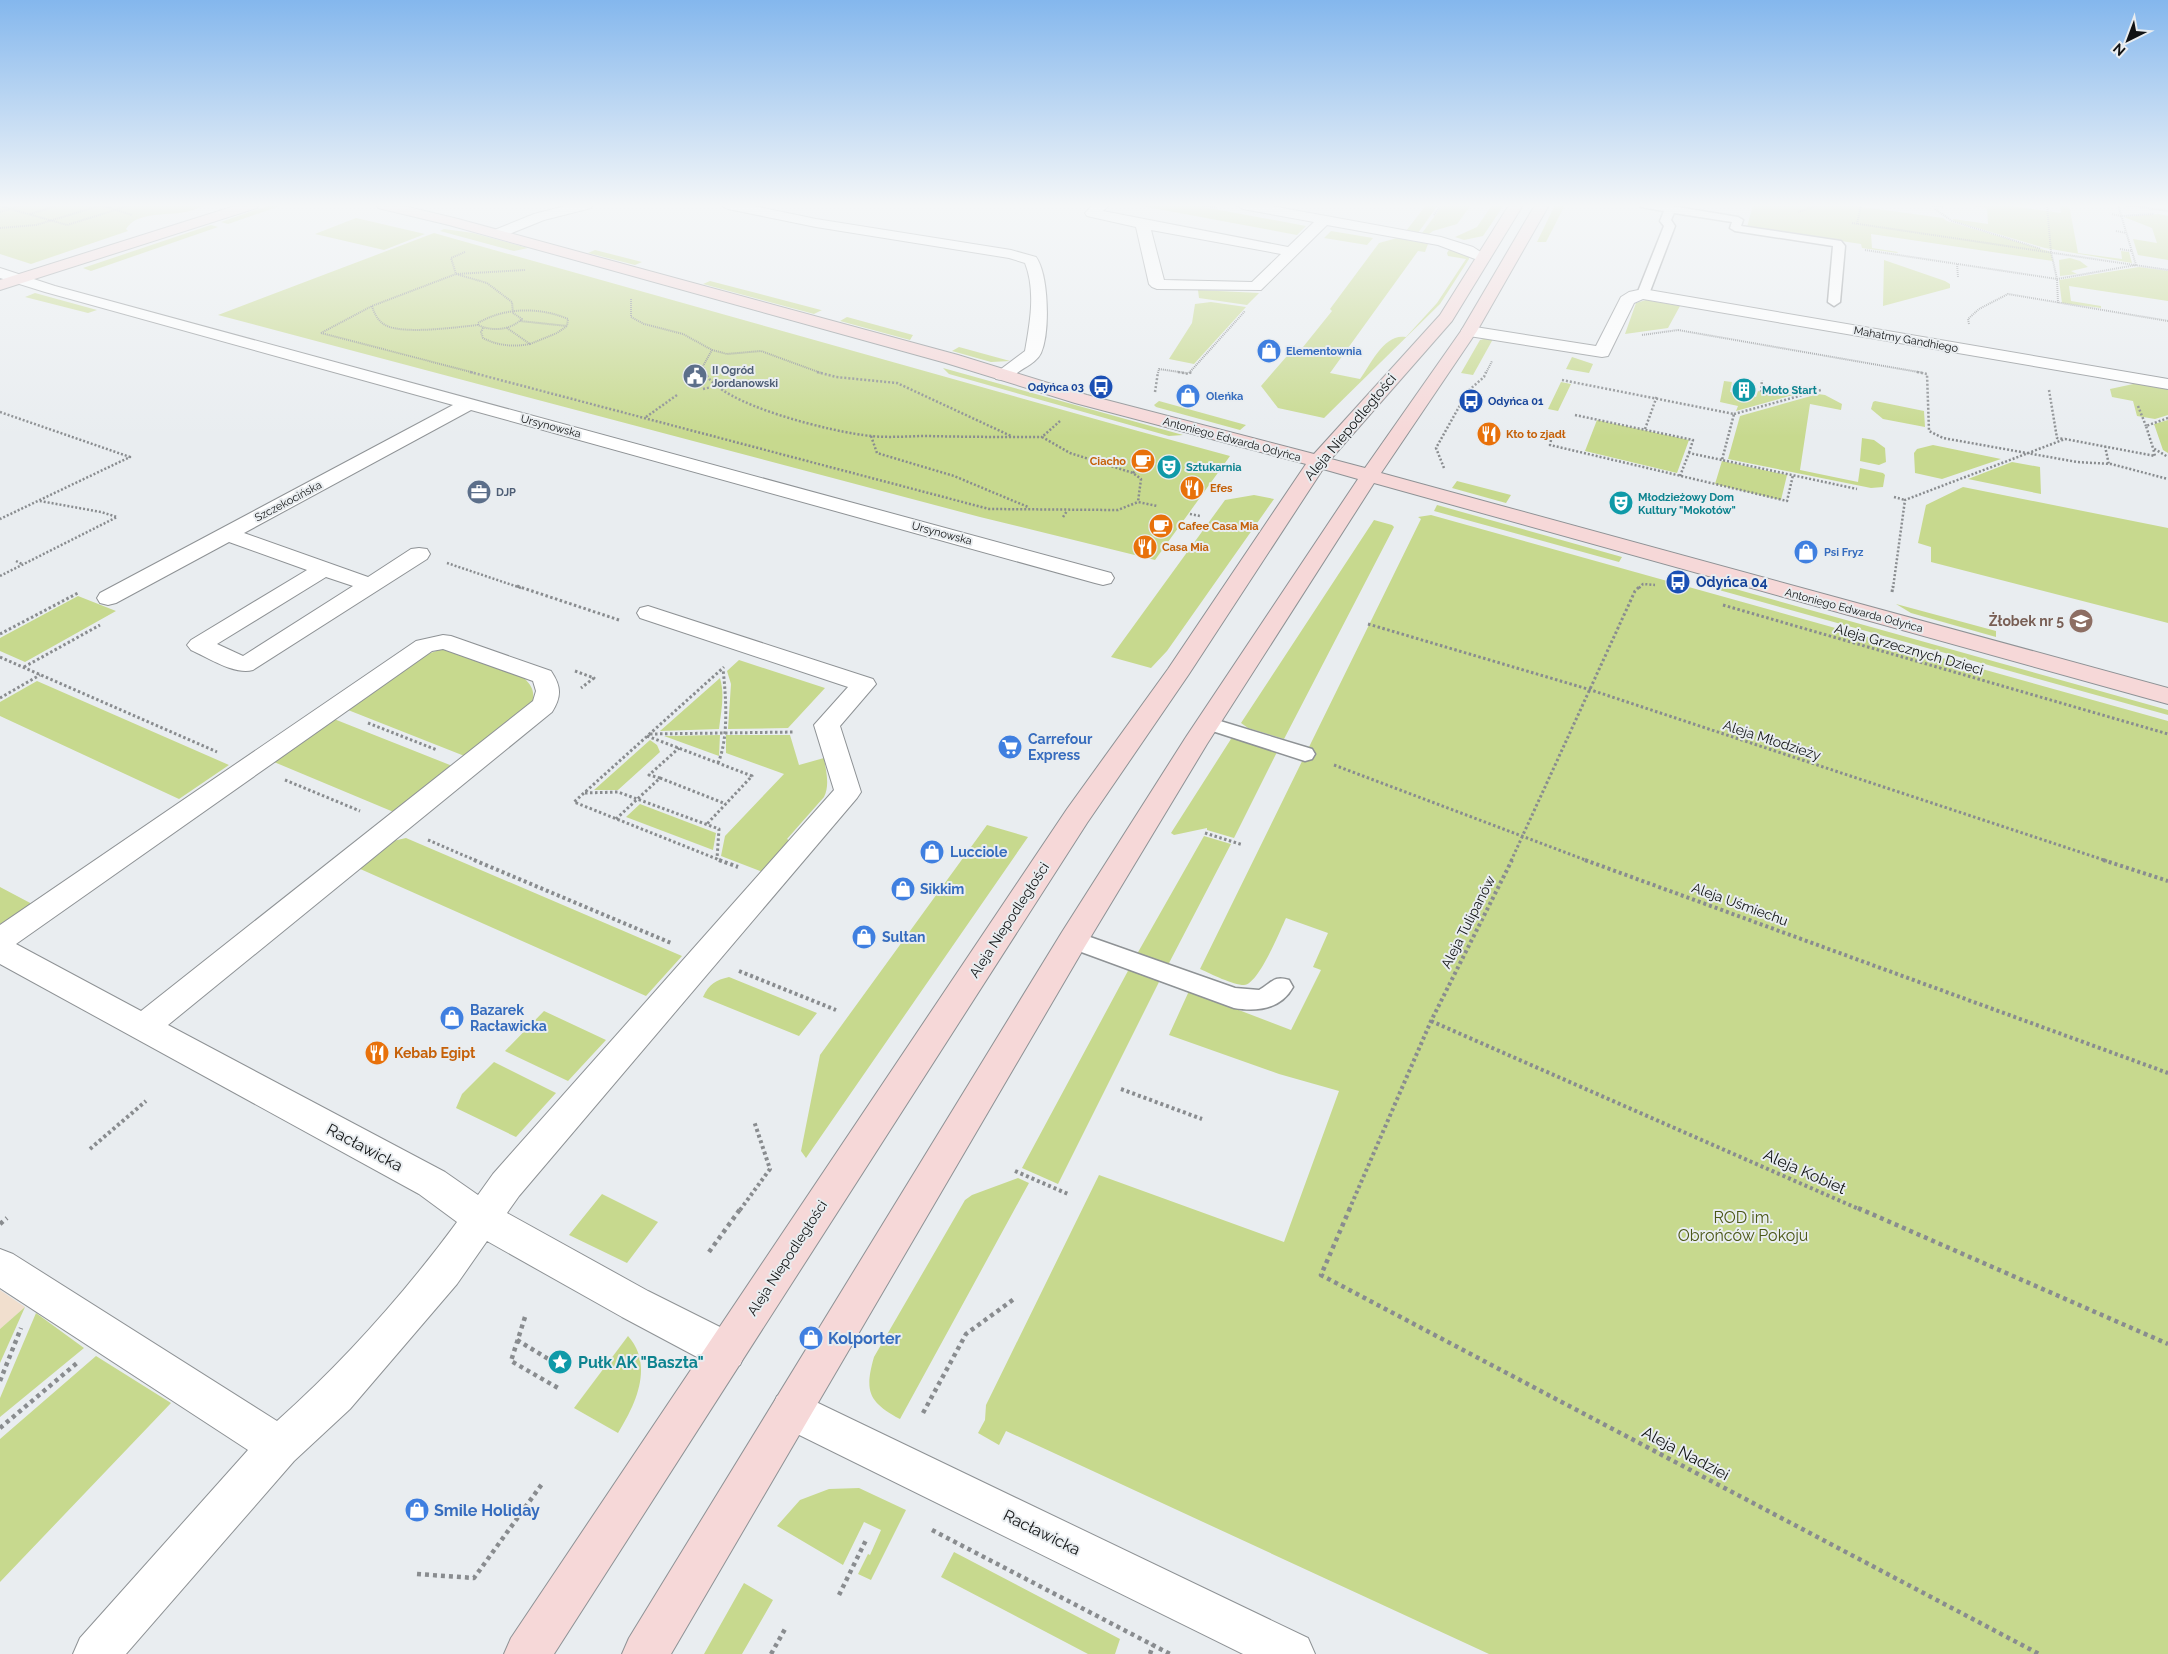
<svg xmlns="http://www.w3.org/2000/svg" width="2168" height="1654" font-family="Raleway,sans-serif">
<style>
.education{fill:#f1dfce}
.green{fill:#c7d98e}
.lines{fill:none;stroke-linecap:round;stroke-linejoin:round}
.lane-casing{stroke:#8e9295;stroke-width:3}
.street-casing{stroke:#8e9295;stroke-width:2}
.secondary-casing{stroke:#8e9295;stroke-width:2}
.path-far4{stroke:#898c8f;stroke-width:2;stroke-dasharray:1 1;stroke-linecap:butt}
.path-far3{stroke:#898c8f;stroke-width:2.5;stroke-dasharray:2 2;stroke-linecap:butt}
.path-far2{stroke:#898c8f;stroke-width:3;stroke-dasharray:2.5 2.5;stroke-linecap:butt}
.path-far1{stroke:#898c8f;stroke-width:4;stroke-dasharray:3 3;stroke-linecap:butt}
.path{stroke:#898c8f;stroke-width:4.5;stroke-dasharray:4 4;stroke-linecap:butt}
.lane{fill:#fff;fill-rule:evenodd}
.street{fill:#fff;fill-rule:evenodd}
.secondary{fill:#f6d8d8;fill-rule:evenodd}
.labels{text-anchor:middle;stroke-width:4;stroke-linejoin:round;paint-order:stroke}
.far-street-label{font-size:11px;fill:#111314;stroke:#e9edf0}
.far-shop-label{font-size:11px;font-weight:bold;fill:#366cbe;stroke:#e9edf0;text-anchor:start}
.far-service-label{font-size:11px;font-weight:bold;fill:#4e5e75;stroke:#e9edf0;text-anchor:start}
.far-transit-label{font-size:11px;font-weight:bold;fill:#164399;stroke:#e9edf0;text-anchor:end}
.far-culture-label{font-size:11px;font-weight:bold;fill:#0d838f;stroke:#e9edf0;text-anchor:start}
.far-food-label{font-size:11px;font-weight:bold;fill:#c56008;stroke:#e9edf0;text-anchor:start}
.street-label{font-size:14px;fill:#111314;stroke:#e9edf0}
.transit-label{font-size:14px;font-weight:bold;fill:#164399;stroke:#e9edf0;text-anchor:start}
.education-label{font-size:14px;font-weight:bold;fill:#785e54;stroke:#e9edf0;text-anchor:end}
.shop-label{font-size:14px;font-weight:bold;fill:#366cbe;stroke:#e9edf0;text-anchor:start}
.food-label{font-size:14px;font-weight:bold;fill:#c56008;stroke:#e9edf0;text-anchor:start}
.near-street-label{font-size:16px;fill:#111314;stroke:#e9edf0}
.near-park-label{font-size:16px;fill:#4b5716;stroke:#e9edf0}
.near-shop-label{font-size:16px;font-weight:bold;fill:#366cbe;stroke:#e9edf0;text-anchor:start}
.near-culture-label{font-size:16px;font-weight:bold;fill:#0d838f;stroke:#e9edf0;text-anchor:start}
</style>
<rect width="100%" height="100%" fill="#e9edf0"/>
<path class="education" d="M0,1290L25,1307L0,1329Z"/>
<path class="green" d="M0,205H207C200,207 192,211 185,212C167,216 137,211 126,229L128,231L31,264L0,254Z
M270,205H283L228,224L221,222Z
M1136,205H1193L1306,226L1297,235Z
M1426,205H1438L1418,233L1406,231Z
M1443,205H1471L1457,224L1433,231L1429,234L1422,233Z
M1492,205H1504L1483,236L1464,240L1455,237L1477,227Z
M1555,205H1565L1546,242H1537Z
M1753,205H1848L1943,218L1947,221L2051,252L2053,261L1871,234L1872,248L1898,252L1897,253L1862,248L1861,244L1747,227Z
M1965,205H2003L2061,213L2060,205H2069L2078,253L2122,259L2121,251L2129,252L2132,263L2045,248L1954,221L1953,219L1988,224L1987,208Z
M2159,214L2168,216V260L2138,255L2133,239L2157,243L2152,228L2124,217Z
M356,218L425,234L384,250L315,234Z
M211,225L218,227L91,271L83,268Z
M444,229L473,233L528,248L514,251L440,231Z
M1331,231L1373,238L1367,245L1324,238Z
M434,233L1138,431L1230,456L1155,560L980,517L218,315Z
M1397,238L1428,244L1425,252L1418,251L1330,373L1360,379C1371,364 1384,333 1406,337L1437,303L1466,259L1448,256L1447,253L1450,248L1469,256V259L1440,304L1324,418L1278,408L1261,386L1287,356L1299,352L1332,311L1330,309L1379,243Z
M595,250L642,262L635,265L588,253Z
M2070,258L2080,261L2088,267L2071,271L2077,274L2060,276L2059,260Z
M1884,260L1945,281L1950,284V288L1883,306Z
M2139,267L2168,271V301L2069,286L2071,301L2101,306V308L2062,303L2059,280Z
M710,281L821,310H822L814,314L703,284Z
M1198,290L1259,293L1247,305L1199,298Z
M35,293L97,310L88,313L25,297Z
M1646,300L1680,306L1668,328L1625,334L1636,303Z
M1211,302L1246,307L1194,364L1169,359L1192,323L1195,304Z
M847,317L913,335L910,340L840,321Z
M1484,339H1493L1473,375L1461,373L1480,340Z
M959,347L1010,361L991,362L952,351Z
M1572,357L1593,364L1589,373L1566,369Z
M943,368L1183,435L1169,436L949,374Z
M1724,381L1732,382L1730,392L1756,397L1758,391L1761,392V390L1793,395L1736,411L1738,406L1720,402Z
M1561,382L1571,384L1558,411L1548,409Z
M2138,383L2168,388V415L2155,419L2137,416L2133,401L2112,397L2110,389Z
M1818,394L1825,395L1842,404L1841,410L1810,404L1800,470L1858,482L1860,468L1883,473L1885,475L1883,487L1871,488L1728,459L1740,416Z
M1159,401L1246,425L1240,430L1156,407L1154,405Z
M1875,401L1924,411L1925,427L1883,419L1871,409L1873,402Z
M1597,420L1689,440L1677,473L1585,451Z
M2168,420V453L2163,450L2154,424Z
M1862,438L1874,440L1885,448L1886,462L1879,465L1860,461Z
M1933,445L2001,459L1942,479L1915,473L1914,453L1917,449Z
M1722,461L1787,475L1781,500L1715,484Z
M2012,462L2040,467L2041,494L1968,479Z
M1457,481L1511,495L1506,503L1452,488Z
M1963,487L2168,528V623L1931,562V547L1918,543L1926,505Z
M1254,495L1274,499L1167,651L1151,668L1111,657L1225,500Z
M1437,505L1622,557L1619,562L1434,511Z
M1431,515L2168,721V1654H1489L1006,1431L999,1445L978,1433L985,1420L986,1405L1099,1175L1284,1242L1339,1091L1279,1074L1169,1035L1189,991L1291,1030L1321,970L1313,967L1328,933L1286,918C1280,931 1258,985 1244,985C1233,985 1211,974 1200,969L1421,519L1418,517Z
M1374,520L1392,525L1394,527L1284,739L1248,728L1241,723Z
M1721,585L2168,710V715L1719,590Z
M78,596L116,611L25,662L0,651V638Z
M1896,604L1996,631V637L1911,613Z
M439,650H447L524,678C533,687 535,692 532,705L467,757L348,710L425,655Z
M739,660L825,688L788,728L728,729L731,684L727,671Z
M720,678C725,695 721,712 719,729L660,731Z
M37,681L229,765L179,799L0,716V702Z
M334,719L455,767L396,813L274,762Z
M720,735L719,756L664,736Z
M726,735H790L799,765L824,758C826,771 830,785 824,797L787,839L792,842L765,873L721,856L725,836L784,774L726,753Z
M1240,738L1278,750L1234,838L1207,830V828L1174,835L1171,833L1231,739Z
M650,740L657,745L660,752L618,790H594Z
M640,804L716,833L713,850L626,817Z
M987,825L1028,837L806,1158L801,1151L820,1055Z
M1204,836L1231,844L1168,965L1137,954Z
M406,838L682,956L646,996L358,868L393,841Z
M0,887L34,905L0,924Z
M1129,969L1160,980L1058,1184L1022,1168Z
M729,977L817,1013L799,1036L703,997C709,984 716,980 729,977Z
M544,1011L606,1040L568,1081L505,1051Z
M494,1062L556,1093L516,1137L456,1108L462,1094Z
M1018,1178L1029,1183L900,1419C869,1402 864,1392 874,1357L965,1200L972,1195Z
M602,1194L658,1222L627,1263L569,1235Z
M25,1307L0,1363V1329Z
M36,1313L84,1348L0,1417V1398Z
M628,1336C654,1365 636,1404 618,1433L574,1408Z
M96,1356L171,1403L0,1582V1439Z
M859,1488L906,1510L871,1580L858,1574L868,1554L870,1555L881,1530L864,1522L843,1565L777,1526L800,1500L829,1489Z
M954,1552L1120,1639L1115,1654H1088L941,1577Z
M744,1583L773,1600L742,1654H704Z"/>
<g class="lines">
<defs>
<path id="lane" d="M1640,205H1665L1738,217L1743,220L1741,226L1841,241L1845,246L1840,302L1834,306L1828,302L1833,246L1735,231L1730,228L1732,222L1674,213L1671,220L1675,226L1649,294L1643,298L1639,297L1637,294L1664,226L1660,221L1664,211L1641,207Z
M1207,717L1312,749L1315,754L1312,759L1305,761L1200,727L1197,723L1200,719Z
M1073,931L1235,988L1259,990C1272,983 1273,975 1289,980L1293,987C1281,1009 1257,1012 1234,1008L1065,946L1061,940L1065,934Z"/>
<path id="street" d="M569,205H593L591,208L544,220L502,237L497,238L490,234L492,231L534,214Z
M721,205H749L816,219L1011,250L1036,257C1049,275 1050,333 1041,353C1037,362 1025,367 1017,373C1010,378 1005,381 996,379L993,375L1025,351C1030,323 1036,291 1025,263L1009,258L816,227L728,209Z
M1093,205H1109L1103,211L1288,247L1314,222L1243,209L1236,205H1266L1441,237L1473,247L1490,258L1488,261L1483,262L1438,245L1327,225L1261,290L1157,289L1152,287L1149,284L1136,227L1087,216L1085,213ZM1151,230L1281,254L1252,282L1164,280Z
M0,268L55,286L1111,573L1114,578L1111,583L1103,585L1095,583L471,410L244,533L368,577L411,549L419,548L427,549L430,554L427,559L253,670C234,675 209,658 191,650L187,645L191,640L307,570L229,542L116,603L108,605L100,603L97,598L100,593L453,405L45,292L0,278ZM326,577L353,586L243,656L217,644Z
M1643,289L2168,379V389L1643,299L1634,303L1610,352L1608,356L1602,357L1469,336L1463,334L1461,331L1463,328L1469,326L1596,346L1621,297L1629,292Z
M648,606L873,679L876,684L840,726L861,792L857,798L519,1196L507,1213L648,1291L740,1337L746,1351L740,1365L726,1371L712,1365L622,1317L487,1241L457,1284L350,1409L294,1461L126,1654H73L80,1638L248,1450L0,1288V1249L13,1254L277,1421C343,1362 404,1294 457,1222L419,1194L0,964V925L416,641L443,635L451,636L551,671C561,686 562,696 552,712L168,1025L445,1172L478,1195L493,1174L834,790L814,725L848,687L640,618L637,613L640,608ZM443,649L533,681L536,691L533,701L141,1011L16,944L432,651Z
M791,1390L1308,1638L1315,1654H1243L777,1424L771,1410L777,1396Z"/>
<path id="secondary" d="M238,205H259L257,208L0,290V280Z
M376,205H400L458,219L958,355L1087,395L1314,454L1440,315L1509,205H1523L1452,321L1331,459L1365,468L1461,331L1535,205H1549L1477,331L1381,473L2168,688V704L1374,483L1207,744L1084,948L671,1654H622L629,1638L1062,932L1186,737L1358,479L1323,469L1189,674L1087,823L554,1654H504L511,1638L1067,809L1168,669L1306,464L1075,403L946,363L449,225L378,208Z"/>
</defs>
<use href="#lane" class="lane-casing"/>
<use href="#street" class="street-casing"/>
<use href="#secondary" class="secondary-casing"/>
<path class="path-far4" d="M100,205L132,215
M1200,205L1217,208
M1930,205L1943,207
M2126,205L2168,211
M0,206L67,225L131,205
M1935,209L1952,221L2041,249
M0,212L23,205
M1798,212L1819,205
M30,214L61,205
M2112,214L2121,216L2154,214
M1434,215L1441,205
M1852,223L2168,270
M1857,224L1861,205
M0,228L36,225L102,205
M2116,231L2126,233
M2120,249L2132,251
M1865,250L2057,279L2051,252L2047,205
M465,252L451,258L456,274L525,270
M1957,264L1958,277
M631,299V317L644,324L683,334L712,350L703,366L706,373
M2058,303L2057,279L2136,265L2118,205
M372,306C374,313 378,321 385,325C403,335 457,327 478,325
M513,313L522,319C510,330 493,332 478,325V323C505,307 540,307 568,319L567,326
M1969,324L1968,319L1979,309L2008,294L2168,321
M483,328L481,332L483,338C498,346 514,347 530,344
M507,328L530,344L557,333L567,326L520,321
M1678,330L1924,373
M321,333L475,373
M321,333L372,306L456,274L487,283L512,302L513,313
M1642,335L1678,330
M712,350L727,354L761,351L821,373
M1158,373L1159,369L1186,373
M1189,373L1245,311
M1486,373L1492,361"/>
<path class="path-far3" d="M470,372L989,509L1118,510L1138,502L1157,506
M705,372C718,405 837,433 871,436C890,438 909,436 928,436C966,437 1004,437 1042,437
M817,372L836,377L897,383L1011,436
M1178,372L1189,374L1191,372
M1917,372L1927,374L1929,431L1943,438L2077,462L2111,464L2168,479
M1562,380L1734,414L1722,460L1857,489
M703,389L716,386
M2049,390L2057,438L2064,439
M1155,392L1158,372
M1761,392L1762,380
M2138,406L2146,426
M0,412L130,457L0,519
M1734,414L1821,390
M1575,415L1693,440L1689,453
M646,417L677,395
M2168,418L2146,426L2153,448L2168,457
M1060,421L1042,437L1070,453L1133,473L1141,479L1138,502
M1645,429L1657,396
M871,436L877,453L954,476L1028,507
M1551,440L1550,445L1787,501L1793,475
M2105,446L2109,465
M1444,468L1436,448L1468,391L1484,377L1486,372
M1133,473L1139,467
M1680,476L1689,453L1722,460
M1894,497L1905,500
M1190,514L1200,516
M1063,517L1067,511
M16,561L22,564
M447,563L521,588
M0,576L117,517L101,512L40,501
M1639,588L1643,584L1655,585
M1893,588L1905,500L2065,439L2155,456L2153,448"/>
<path class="path-far2" d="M517,586L619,620
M1892,592L1893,586
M1723,605L2168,734
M1368,624L1591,690L2107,861
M0,634L78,593
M0,657L217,752
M24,667L100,625
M575,671L594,678L581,688
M0,698L40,675
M368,723L437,750
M650,734L794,732
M647,736L752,776L706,825
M718,763C729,738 726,696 723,669
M1334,765L1588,861
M660,778L726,804
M285,780L360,811
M585,793L618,792L719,829L717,859
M616,819L660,778L649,775L679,748
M1205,833L1243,845
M428,840L477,861
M722,861L574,802L724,667
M1511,861L1635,591L1640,586"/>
<path class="path-far1" d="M474,860L671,943
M719,860L738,867
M1585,860L2168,1073
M2103,860L2168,881
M739,971L836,1010
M1431,1021L1861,1210
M1121,1089L1202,1119
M90,1149L146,1101
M1015,1171L1068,1194
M740,1210L770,1169L754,1121
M1349,1210L1431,1021L1512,860"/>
<path class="path" d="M1350,1208L1321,1275L2039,1654
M1858,1208L2168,1344
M0,1224L7,1218
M709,1252L741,1208
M525,1317L511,1361L558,1388
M517,1340L550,1360
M0,1381L21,1328
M923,1413L966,1334L1014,1299
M0,1428L77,1363
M932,1530L1170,1654
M417,1574L474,1578L542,1484
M839,1595L867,1538
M771,1654L785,1629
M1150,1654L1153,1645"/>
<use href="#lane" class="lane"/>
<use href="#street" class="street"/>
<use href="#secondary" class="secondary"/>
</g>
<linearGradient id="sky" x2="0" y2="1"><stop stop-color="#84b7ed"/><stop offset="0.47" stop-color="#f5f7f8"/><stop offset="1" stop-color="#f5f7f8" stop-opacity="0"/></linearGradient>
<rect width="2168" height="437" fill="url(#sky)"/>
<defs>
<symbol id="shop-disc" viewBox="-11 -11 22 22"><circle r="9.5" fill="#3f7fe0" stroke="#e9edf0"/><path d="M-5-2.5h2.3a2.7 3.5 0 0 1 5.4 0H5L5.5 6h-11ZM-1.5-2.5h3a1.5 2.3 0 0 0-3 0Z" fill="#fff"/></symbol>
<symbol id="civic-disc" viewBox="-11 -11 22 22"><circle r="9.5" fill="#5c6f8a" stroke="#e9edf0"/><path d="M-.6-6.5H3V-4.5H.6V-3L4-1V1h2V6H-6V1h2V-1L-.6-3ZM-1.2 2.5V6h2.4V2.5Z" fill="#fff"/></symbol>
<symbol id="bus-disc" viewBox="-11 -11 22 22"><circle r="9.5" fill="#1a4fb4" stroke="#e9edf0"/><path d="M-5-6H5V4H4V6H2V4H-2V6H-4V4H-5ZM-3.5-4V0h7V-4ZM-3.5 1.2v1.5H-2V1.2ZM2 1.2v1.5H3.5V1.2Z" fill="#fff"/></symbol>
<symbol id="building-disc" viewBox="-11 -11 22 22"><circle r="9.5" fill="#0f9aa8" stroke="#e9edf0"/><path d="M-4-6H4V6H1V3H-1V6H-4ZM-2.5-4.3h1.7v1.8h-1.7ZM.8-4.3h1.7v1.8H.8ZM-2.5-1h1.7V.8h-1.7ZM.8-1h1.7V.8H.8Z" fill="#fff"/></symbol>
<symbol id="restaurant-disc" viewBox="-11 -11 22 22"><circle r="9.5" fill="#e8710a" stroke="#e9edf0"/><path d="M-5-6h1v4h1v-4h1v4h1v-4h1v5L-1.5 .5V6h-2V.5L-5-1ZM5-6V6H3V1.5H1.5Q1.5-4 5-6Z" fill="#fff"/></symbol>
<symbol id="cafe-disc" viewBox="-11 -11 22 22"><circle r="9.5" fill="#e8710a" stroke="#e9edf0"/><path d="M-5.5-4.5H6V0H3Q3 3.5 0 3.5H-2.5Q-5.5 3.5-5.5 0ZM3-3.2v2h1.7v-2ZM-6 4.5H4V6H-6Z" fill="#fff"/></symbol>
<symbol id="theatre-disc" viewBox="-11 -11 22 22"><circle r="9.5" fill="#0f9aa8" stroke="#e9edf0"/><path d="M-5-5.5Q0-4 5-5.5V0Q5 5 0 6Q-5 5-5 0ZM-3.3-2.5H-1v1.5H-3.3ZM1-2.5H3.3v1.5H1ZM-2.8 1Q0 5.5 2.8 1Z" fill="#fff"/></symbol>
<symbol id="office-disc" viewBox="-11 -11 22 22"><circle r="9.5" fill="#5c6f8a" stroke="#e9edf0"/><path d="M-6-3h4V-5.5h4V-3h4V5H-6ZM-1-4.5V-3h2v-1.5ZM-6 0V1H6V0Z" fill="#fff"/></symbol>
<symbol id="school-disc" viewBox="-11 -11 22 22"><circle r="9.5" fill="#8d6e63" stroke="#e9edf0"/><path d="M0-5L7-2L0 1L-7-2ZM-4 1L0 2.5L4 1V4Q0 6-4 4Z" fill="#fff"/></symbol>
<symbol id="supermarket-disc" viewBox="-11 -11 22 22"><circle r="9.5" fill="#3f7fe0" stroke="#e9edf0"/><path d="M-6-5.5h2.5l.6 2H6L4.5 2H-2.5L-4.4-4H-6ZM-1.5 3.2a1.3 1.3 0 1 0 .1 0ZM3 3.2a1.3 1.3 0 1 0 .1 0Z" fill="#fff"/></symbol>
<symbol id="sight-disc" viewBox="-11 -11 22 22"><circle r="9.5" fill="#0f9aa8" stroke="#e9edf0"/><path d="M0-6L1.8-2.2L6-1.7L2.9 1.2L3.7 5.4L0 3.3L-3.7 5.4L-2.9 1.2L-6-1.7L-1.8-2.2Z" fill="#fff"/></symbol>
</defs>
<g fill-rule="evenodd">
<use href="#shop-disc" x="1255" y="337" width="28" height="28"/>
<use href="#civic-disc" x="681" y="362" width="28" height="28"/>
<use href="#bus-disc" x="1087" y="373" width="28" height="28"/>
<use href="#building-disc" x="1730" y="376" width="28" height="28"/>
<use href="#shop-disc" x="1174" y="382" width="28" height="28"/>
<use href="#bus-disc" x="1457" y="387" width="28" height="28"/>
<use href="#restaurant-disc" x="1475" y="420" width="28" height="28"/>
<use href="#cafe-disc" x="1129" y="447" width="28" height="28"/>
<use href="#theatre-disc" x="1155" y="453" width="28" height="28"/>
<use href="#restaurant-disc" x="1178" y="474" width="28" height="28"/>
<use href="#office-disc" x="465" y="478" width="28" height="28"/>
<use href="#theatre-disc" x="1607" y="489" width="28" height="28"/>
<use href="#cafe-disc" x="1147" y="512" width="28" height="28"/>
<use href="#restaurant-disc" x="1131" y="533" width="28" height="28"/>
<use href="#shop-disc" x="1792" y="538" width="28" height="28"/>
<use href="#bus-disc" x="1664" y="568" width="28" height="28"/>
<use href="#school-disc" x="2067" y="607" width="28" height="28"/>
<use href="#supermarket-disc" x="996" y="733" width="28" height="28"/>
<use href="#shop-disc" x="918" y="838" width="28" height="28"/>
<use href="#shop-disc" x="889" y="875" width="28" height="28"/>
<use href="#shop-disc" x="850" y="923" width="28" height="28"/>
<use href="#shop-disc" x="438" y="1004" width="28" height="28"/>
<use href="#restaurant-disc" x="363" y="1039" width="28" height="28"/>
<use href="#shop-disc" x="797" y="1324" width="28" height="28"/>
<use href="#sight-disc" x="546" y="1348" width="28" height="28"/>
<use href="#shop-disc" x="403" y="1496" width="28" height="28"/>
</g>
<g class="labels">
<g class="far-street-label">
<text transform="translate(1906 339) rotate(10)" y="4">Mahatmy Gandhiego</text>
<text transform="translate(551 426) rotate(15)" y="4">Ursynowska</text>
<text transform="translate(1232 439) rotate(15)" y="4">Antoniego Edwarda Odyńca</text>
<text transform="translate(288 501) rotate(-28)" y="4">Szczekocińska</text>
<text transform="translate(942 533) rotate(15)" y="4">Ursynowska</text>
<text transform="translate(1854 610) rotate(15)" y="4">Antoniego Edwarda Odyńca</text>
</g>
<g class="far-shop-label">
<text x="1286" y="355">Elementownia</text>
<text x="1206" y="400">Oleńka</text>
<text x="1824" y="556">Psi Fryz</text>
</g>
<g class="far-service-label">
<text x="712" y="374">II Ogród<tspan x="712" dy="13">Jordanowski</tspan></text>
<text x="496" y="496">DJP</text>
</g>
<g class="far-transit-label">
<text x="1084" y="391">Odyńca 03</text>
<text x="1488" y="405" text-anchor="start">Odyńca 01</text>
</g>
<g class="far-culture-label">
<text x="1762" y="394">Moto Start</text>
<text x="1186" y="471">Sztukarnia</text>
<text x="1638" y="501">Młodzieżowy Dom<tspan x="1638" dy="13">Kultury "Mokotów"</tspan></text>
</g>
<g class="far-food-label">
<text x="1506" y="438">Kto to zjadł</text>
<text x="1126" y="465" text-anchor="end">Ciacho</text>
<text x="1210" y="492">Efes</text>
<text x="1178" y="530">Cafee Casa Mia</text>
<text x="1162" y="551">Casa Mia</text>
</g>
<g class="street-label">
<text transform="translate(1350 427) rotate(-50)" y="5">Aleja Niepodległości</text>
<text transform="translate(1909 649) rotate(16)" y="5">Aleja Grzecznych Dzieci</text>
<text transform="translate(1772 740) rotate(18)" y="5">Aleja Młodzieży</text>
<text transform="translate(1740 904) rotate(20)" y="5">Aleja Uśmiechu</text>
<text transform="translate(1009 920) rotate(-57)" y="5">Aleja Niepodległości</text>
<text transform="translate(1468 922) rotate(-63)" y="5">Aleja Tulipanów</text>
<text transform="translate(787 1258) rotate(-57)" y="5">Aleja Niepodległości</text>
</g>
<g class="transit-label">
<text x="1696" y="587">Odyńca 04</text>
</g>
<g class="education-label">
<text x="2064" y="626">Żłobek nr 5</text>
</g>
<g class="shop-label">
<text x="1028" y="744">Carrefour<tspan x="1028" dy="16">Express</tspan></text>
<text x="950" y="857">Lucciole</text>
<text x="920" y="894">Sikkim</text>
<text x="882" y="942">Sultan</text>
<text x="470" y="1015">Bazarek<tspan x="470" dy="16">Racławicka</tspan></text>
</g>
<g class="food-label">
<text x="394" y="1058">Kebab Egipt</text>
</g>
<g class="near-street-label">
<text transform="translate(365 1147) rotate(28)" y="6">Racławicka</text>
<text transform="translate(1805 1171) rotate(24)" y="6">Aleja Kobiet</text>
<text transform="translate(1686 1453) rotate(28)" y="6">Aleja Nadziei</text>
<text transform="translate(1042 1532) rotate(26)" y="6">Racławicka</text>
</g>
<g class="near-park-label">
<text x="1743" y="1223">ROD im.<tspan x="1743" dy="18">Obrońców Pokoju</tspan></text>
</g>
<g class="near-shop-label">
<text x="828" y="1344">Kolporter</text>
<text x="434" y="1516">Smile Holiday</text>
</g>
<g class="near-culture-label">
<text x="578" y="1368">Pułk AK "Baszta"</text>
</g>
</g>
<g transform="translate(2128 40) rotate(222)" stroke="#e9edf0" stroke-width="4" paint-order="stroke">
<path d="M0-4L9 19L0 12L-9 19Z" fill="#111314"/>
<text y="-8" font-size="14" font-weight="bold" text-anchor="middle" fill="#111314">N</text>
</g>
</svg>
